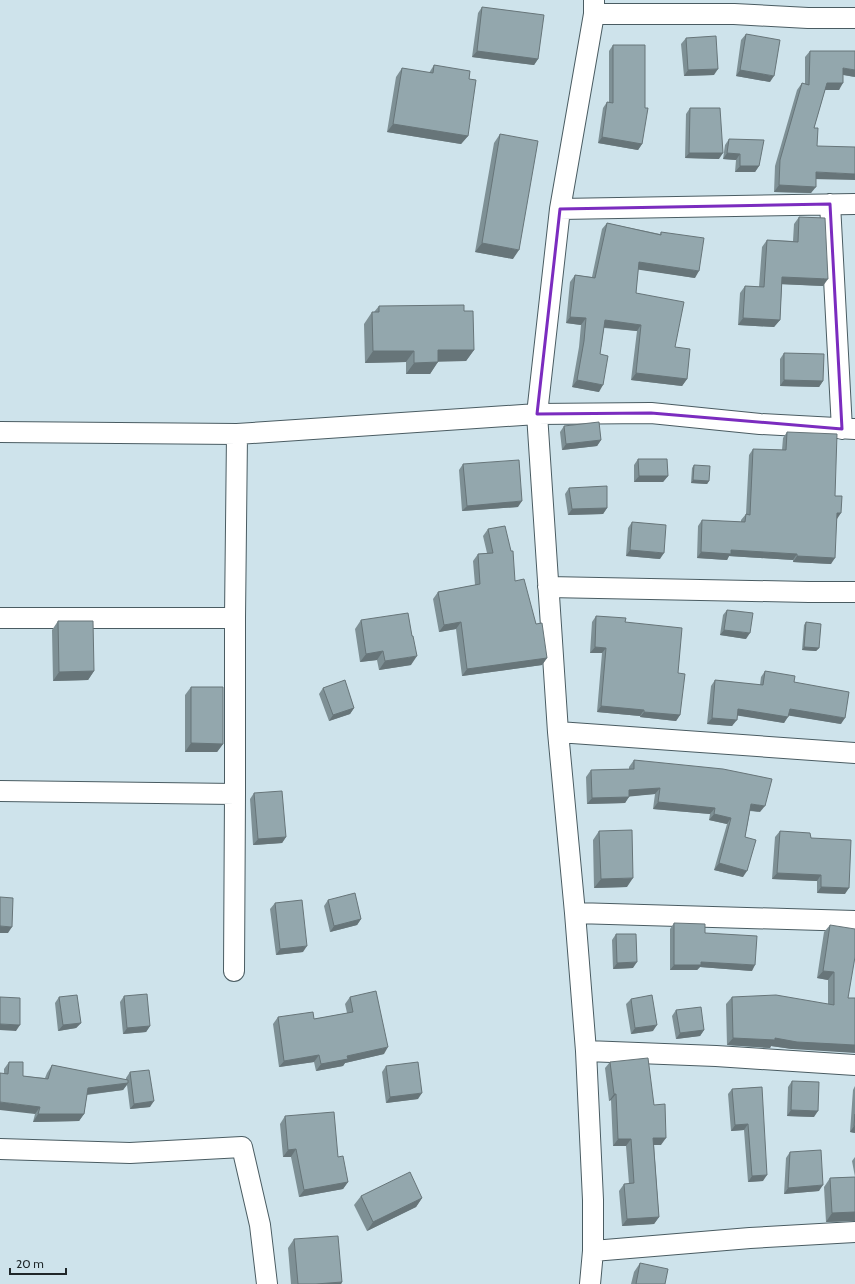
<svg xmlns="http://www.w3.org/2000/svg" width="855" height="1284" font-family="Cabin,sans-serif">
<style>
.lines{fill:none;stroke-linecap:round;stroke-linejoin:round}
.street-casing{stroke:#4a5c62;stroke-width:22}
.street{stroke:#fff;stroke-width:20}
.wall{fill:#7e9095}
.shaded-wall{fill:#677579}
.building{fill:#93a7ad;stroke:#677579}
.marked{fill:none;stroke:#7b2cbf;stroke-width:3;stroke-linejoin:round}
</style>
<rect width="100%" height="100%" fill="#cee3eb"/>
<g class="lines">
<defs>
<path id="street" d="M594,14H734L808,18H855
M830,204L842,429
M560,209L855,204
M0,432L237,434L537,414L651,413L760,424L855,429
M548,587L809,592H855
M0,618H235V794
M235,618L237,434
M558,732L855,753
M0,791L235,794L234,971
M575,913L855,921
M586,1051L716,1056L855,1065
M0,1149L130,1153L242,1147L260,1225L267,1284
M593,1251L750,1238L855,1232
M590,1284L593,1251V1200L586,1051L575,913L558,732L537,414L560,209L594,14V0"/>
</defs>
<use href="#street" class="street-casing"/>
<use href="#street" class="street"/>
</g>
<path class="wall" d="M482,7L538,59L534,65L472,57L478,13Z
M746,34L770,82L736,76L741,40Z
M686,38L714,75L684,76L681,44Z
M613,45L642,144L638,150L598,143L603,108L607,102H609V51Z
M810,51L855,77L843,75L839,90H825L814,128L816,179L811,193L774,192L775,166L797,90L802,83L805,84V57Z
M434,65L469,79L468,136L461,144L387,132L396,77L402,68L429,73Z
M690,108L719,159L685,158L686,114Z
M500,134L513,259L475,252L494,143Z
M729,139L759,166L755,172H735L736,160L723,159L725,145Z
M799,217L823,286L782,284L780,320L774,327L738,325L740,293L745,286L759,287L762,247L767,240L793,241L794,224Z
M607,223L660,234L661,232L695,278L638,269L636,293L675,347L687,379L682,386L631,380L637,331L604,328L600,354L599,392L572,387L579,347L581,325L566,323L570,282L575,275L592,277L602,229Z
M379,306L464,311L474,350L466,361H438L430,374H406V362L365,363L364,324L372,312H374Z
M784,353L823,381L819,387L780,386V359Z
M564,426L601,440L597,446L562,450L560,432Z
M787,432L835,496L837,519L831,564L793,562V560L729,556L727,560L697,558L698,526L702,520L741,522V520L746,514L749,455L753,449L782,450L783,438Z
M638,459L668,476L663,482H634V465Z
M463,464L518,507L462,511L459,470Z
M694,465L709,481L707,484L691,483L692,468Z
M569,488L607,508L603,514L568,515L565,494Z
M632,522L660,559L626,556L628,528Z
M488,529L536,624L547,658L542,665L462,676L456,629L439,632L433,599L438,592L475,585L473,561L478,554L487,553L483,536Z
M727,610L746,639L720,635L723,615Z
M596,616L625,622L678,673L680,715L676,721L640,717V716L597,712L602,653H590L592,622Z
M361,620L411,665L379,670L377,660L360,662L355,629Z
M58,621L94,671L88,680L53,681L52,630Z
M806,622L819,648L816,651L802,650L804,625Z
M765,671L794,682L841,724L788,715L784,723L737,715L732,726L707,724L711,686L715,680L760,685L761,677Z
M191,687L223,744L217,752H185V695Z
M323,688L354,708L350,714L329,721L319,694Z
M634,760L760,812L750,811L745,837L743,877L714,870L727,824L709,820L710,814L653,809L655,794L629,796L625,803L587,804L586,777L591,770L629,769V767Z
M254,793L286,837L282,843L253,845L250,799Z
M599,831L627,887L594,888L593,840Z
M780,831L811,838L845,894L817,893V881L772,879L775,837Z
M328,900L361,919L357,925L330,932L324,906Z
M275,903L303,952L276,955L270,909Z
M674,923L752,971L700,967L697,970H670V929Z
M830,925L848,998L792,1049L771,1046L770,1048L727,1045L726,1004L732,997L828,1004V980L817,978L824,932Z
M616,934L633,968L613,969L612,940Z
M124,996L150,1026L146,1032L123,1034L120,1002Z
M59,997L81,1023L76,1028L58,1031L55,1003Z
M350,997L384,1054L345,1063L343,1066L316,1071L314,1062L279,1067L273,1024L278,1017L314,1019L347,1013L345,1004Z
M631,999L653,1031L631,1034L626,1004Z
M676,1010L704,1030L700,1036L676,1039L672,1016Z
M9,1062L23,1076L45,1078L47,1073L52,1065L126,1080V1078L130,1072L150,1107L130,1109L127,1085L123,1090L87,1095L84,1114L79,1121L33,1122L35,1114L4,1074V1069Z
M610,1062L654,1105L661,1145H654L659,1217L654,1224L622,1226L619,1191L624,1184H629L626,1146H613L611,1100L609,1101L605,1068Z
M386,1066L418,1099L386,1103L382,1072Z
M792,1081L814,1117L787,1116L788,1087Z
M855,1086V1133L850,1132L853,1090Z
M762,1087L763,1181L748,1182L744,1130L731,1131L728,1094L732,1089Z
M285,1116L338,1157L348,1182L343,1189L299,1197L291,1157H283L280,1124Z
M790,1152L819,1191L784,1194L786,1158Z
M855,1157V1221L826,1222L824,1187L830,1178L855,1177L852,1161Z
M361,1196L422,1198L416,1207L367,1231L354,1205Z
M294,1239L342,1282L341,1284H291L288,1248Z
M640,1263L665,1284H631L634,1272Z"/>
<path class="shaded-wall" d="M477,51L538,59L534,65L472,57Z
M843,68L855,70V77L839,74Z
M718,69L714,75L684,76L688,70Z
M740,70L774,76L770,82L736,76Z
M827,83H843L839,90H822Z
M393,124L468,136L461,144L387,132Z
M602,137L642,144L638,150L598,143Z
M689,153H723L719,159L685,158Z
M727,153L740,154L736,160L723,159Z
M740,166H759L755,172H735Z
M816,172L855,174V180L812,179Z
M779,185L816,187L811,193L774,192Z
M482,243L519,250L513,259L475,252Z
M639,262L699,271L695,278L634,269Z
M782,277L828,279L823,286L777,284Z
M570,317L586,318L581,325L566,323Z
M743,318L780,320L774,327L738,325Z
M605,320L641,325L637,331L600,327Z
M438,350H474L466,361L430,362Z
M373,351H414L406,362L365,363Z
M438,362L430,374H406L414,363Z
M636,373L687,379L682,386L631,380Z
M577,380L603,385L599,392L572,387Z
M784,380L823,381L819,387L780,386Z
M601,440L597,446L562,450L566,444Z
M639,476H668L663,482H634Z
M693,480L709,481L707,484L691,483Z
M522,501L518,507L462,511L467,506Z
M607,508L603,514L568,515L572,509Z
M837,513H841L837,519Z
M630,550L664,553L660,559L626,556Z
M731,550L797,554L793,560L729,556L727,560L697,558L701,552Z
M797,556L835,558L831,564L793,562Z
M461,622L456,629L439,632L444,625Z
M724,630L750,633L746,639L720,635Z
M595,647L606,648L602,653H590Z
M804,647L819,648L816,651L802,650Z
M383,651L377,660L360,662L366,654Z
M417,656L411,665L379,670L385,661Z
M547,658L542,665L462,676L467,669Z
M94,671L88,680L53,681L59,672Z
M601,706L644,710L640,716L597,712Z
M354,708L350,714L329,721L333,715Z
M738,709L788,717L784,723L734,715Z
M790,709L845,718L841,724L785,715Z
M644,712L680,715L676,721L640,717Z
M712,718L737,720L732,726L707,724Z
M191,743L223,744L217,752H185Z
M660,788L655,794L625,797L629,790Z
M629,797L625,803L587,804L592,798Z
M658,802L715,808L710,814L653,809Z
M751,804L765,806L760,812L747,810Z
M714,814L731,818L727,824L709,820Z
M286,837L282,843L253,845L258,839Z
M719,863L747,871L743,877L714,870Z
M777,873L821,875L817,881L772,879Z
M633,878L627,887L594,888L601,879Z
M821,887L849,888L845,894L817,893Z
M361,919L357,925L330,932L334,926Z
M0,926L12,927L8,933H0Z
M307,946L303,952L276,955L280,949Z
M637,962L633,968L613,969L617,963Z
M701,962L755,965L752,971L700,967L697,970H670L674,965Z
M823,971L834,972L828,980L817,978Z
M81,1023L76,1028L58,1031L63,1025Z
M0,1024L20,1025L16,1031L0,1030Z
M657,1025L653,1031L631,1034L635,1028Z
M150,1026L146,1032L123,1034L127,1028Z
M704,1030L700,1036L676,1039L680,1033Z
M733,1038H775L855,1045V1053L792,1049L771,1046L770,1048L727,1045Z
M388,1047L384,1054L345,1063L343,1066L316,1071L321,1064L347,1056Z
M319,1055L314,1062L279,1067L284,1061Z
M128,1083L123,1090L83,1095L88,1088Z
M422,1093L418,1099L386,1103L390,1097Z
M614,1094H616L611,1100L609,1101Z
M154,1101L150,1107L130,1109L134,1104Z
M0,1102L40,1107L35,1114L0,1110Z
M791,1110L818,1111L814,1117L787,1116Z
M38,1114H84L79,1121L33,1122Z
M748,1124L744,1130L731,1131L735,1125Z
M854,1126H855V1133L850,1132Z
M653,1138H666L661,1145H648Z
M618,1139H631L626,1146H613Z
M296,1149L291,1157H283L288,1150Z
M767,1175L763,1181L748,1182L752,1176Z
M348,1182L343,1189L299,1197L304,1190Z
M823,1185L819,1191L784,1194L788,1188Z
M422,1198L416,1207L367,1231L373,1222Z
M855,1212V1221L826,1222L832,1213Z
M659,1217L654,1224L622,1226L627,1219Z
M342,1282L341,1284H316Z"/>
<path class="building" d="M482,7L544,15L538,59L477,51Z
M746,34L780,40L774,76L740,70Z
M716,36L718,69L688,70L686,38Z
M613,45H645V108H648L642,144L602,137L607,102L613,103Z
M810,51H855V70L843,68V83H827L814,128H818L817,146L855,147V174L816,172V187L779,185L780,160L802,83L809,85Z
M434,65L470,71L469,79L476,80L468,136L393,124L402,68L433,73Z
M690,108H720L723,153H689Z
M500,134L538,141L519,250L482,243Z
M729,139L764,140L759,166H740V154L727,153Z
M799,217L825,218L828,279L782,277L780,320L743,318L745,286L764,287L767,240L798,242Z
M607,223L661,235V232L704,238L699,271L639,262L636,293L684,302L675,347L690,349L687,379L636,373L641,325L605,320L600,354L608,356L603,385L577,380L584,341L586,318L570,317L575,275L595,278Z
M464,305V311H473L474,350H438V362L414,363V351H373L372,312H379V306Z
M784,353L824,354L823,381L784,380Z
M599,422L601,440L566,444L564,426Z
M787,432L837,434L835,496H842L841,513H837L835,558L797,556V554L731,550V554L701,552L702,520L745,522L746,514L750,515L753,449L786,450Z
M638,459H667L668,476H639Z
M519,460L522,501L467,506L463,464Z
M694,465L710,466L709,481L693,480Z
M607,486V508L572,509L569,488Z
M632,522L666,525L664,553L630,550Z
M505,526L511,551H513L515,581L524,579L536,624L542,623L547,658L467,669L461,622L444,625L438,592L480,584L478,554L493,553L488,529Z
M727,610L753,613L750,633L724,630Z
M408,613L412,636H413L417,656L385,661L383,651L366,654L361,620Z
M596,616L626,618L625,622L682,628L678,673L685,674L680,715L644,712V710L601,706L606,648L595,647Z
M58,621H93L94,671L59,672Z
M806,622L821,624L819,648L804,647Z
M765,671L795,676L794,682L849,692L845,718L790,709L788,717L738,709L737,720L712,718L715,680L763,685Z
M345,680L354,708L333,715L323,688Z
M191,687H223V744L191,743Z
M634,760L723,769L772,779L765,806L751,804L745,837L756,840L747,871L719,863L731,818L714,814L715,808L658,802L660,788L629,790V797L592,798L591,770L634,769Z
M282,791L286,837L258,839L254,793Z
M632,830L633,878L601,879L599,831Z
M780,831L810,833L811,838L851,840L849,888L821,887V875L777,873Z
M355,893L361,919L334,926L328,900Z
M0,897L13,898L12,927L0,926Z
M302,900L307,946L280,949L275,903Z
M674,923L705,924V933L757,936L755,965L701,962V965H674Z
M830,925L855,929V957L848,998H855V1045L797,1042L775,1038V1040L733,1038L732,997L776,995L834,1005V972L823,971Z
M616,934H636L637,962L617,963Z
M376,991L388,1047L347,1056L348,1059L321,1064L319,1055L284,1061L278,1017L313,1012L314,1019L353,1012L350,997Z
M147,994L150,1026L127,1028L124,996Z
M77,995L81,1023L63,1025L59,997Z
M652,995L657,1025L635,1028L631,999Z
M0,997L20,998V1025L0,1024Z
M701,1007L704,1030L680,1033L676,1010Z
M648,1058L654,1105L665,1104L666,1138H653L659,1217L627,1219L624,1184L634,1183L631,1139H618L616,1094H614L610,1062Z
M9,1062H23V1076L48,1079L52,1065L128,1080V1083L88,1088L84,1114H38L40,1107L0,1102V1073L8,1074Z
M418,1062L422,1093L390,1097L386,1066Z
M149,1070L154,1101L134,1104L130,1072Z
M792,1081L819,1082L818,1111L791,1110Z
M762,1087L767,1175L752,1176L748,1124L735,1125L732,1089Z
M334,1112L338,1157L343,1156L348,1182L304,1190L296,1149L288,1150L285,1116Z
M855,1114V1126H854Z
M821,1150L823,1185L788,1188L790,1152Z
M410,1172L422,1198L373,1222L361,1196Z
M855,1177V1212L832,1213L830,1178Z
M338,1236L342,1282L316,1284H298L294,1239Z
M640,1263L668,1269L665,1284H636Z"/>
<path class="marked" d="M830,204L842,429L651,413L537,414L560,209Z"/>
<path d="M10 1268v6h56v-6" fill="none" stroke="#1f2729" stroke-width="2"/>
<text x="16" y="1268" font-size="12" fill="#1f2729" stroke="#cee3eb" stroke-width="3" paint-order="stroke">20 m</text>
</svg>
